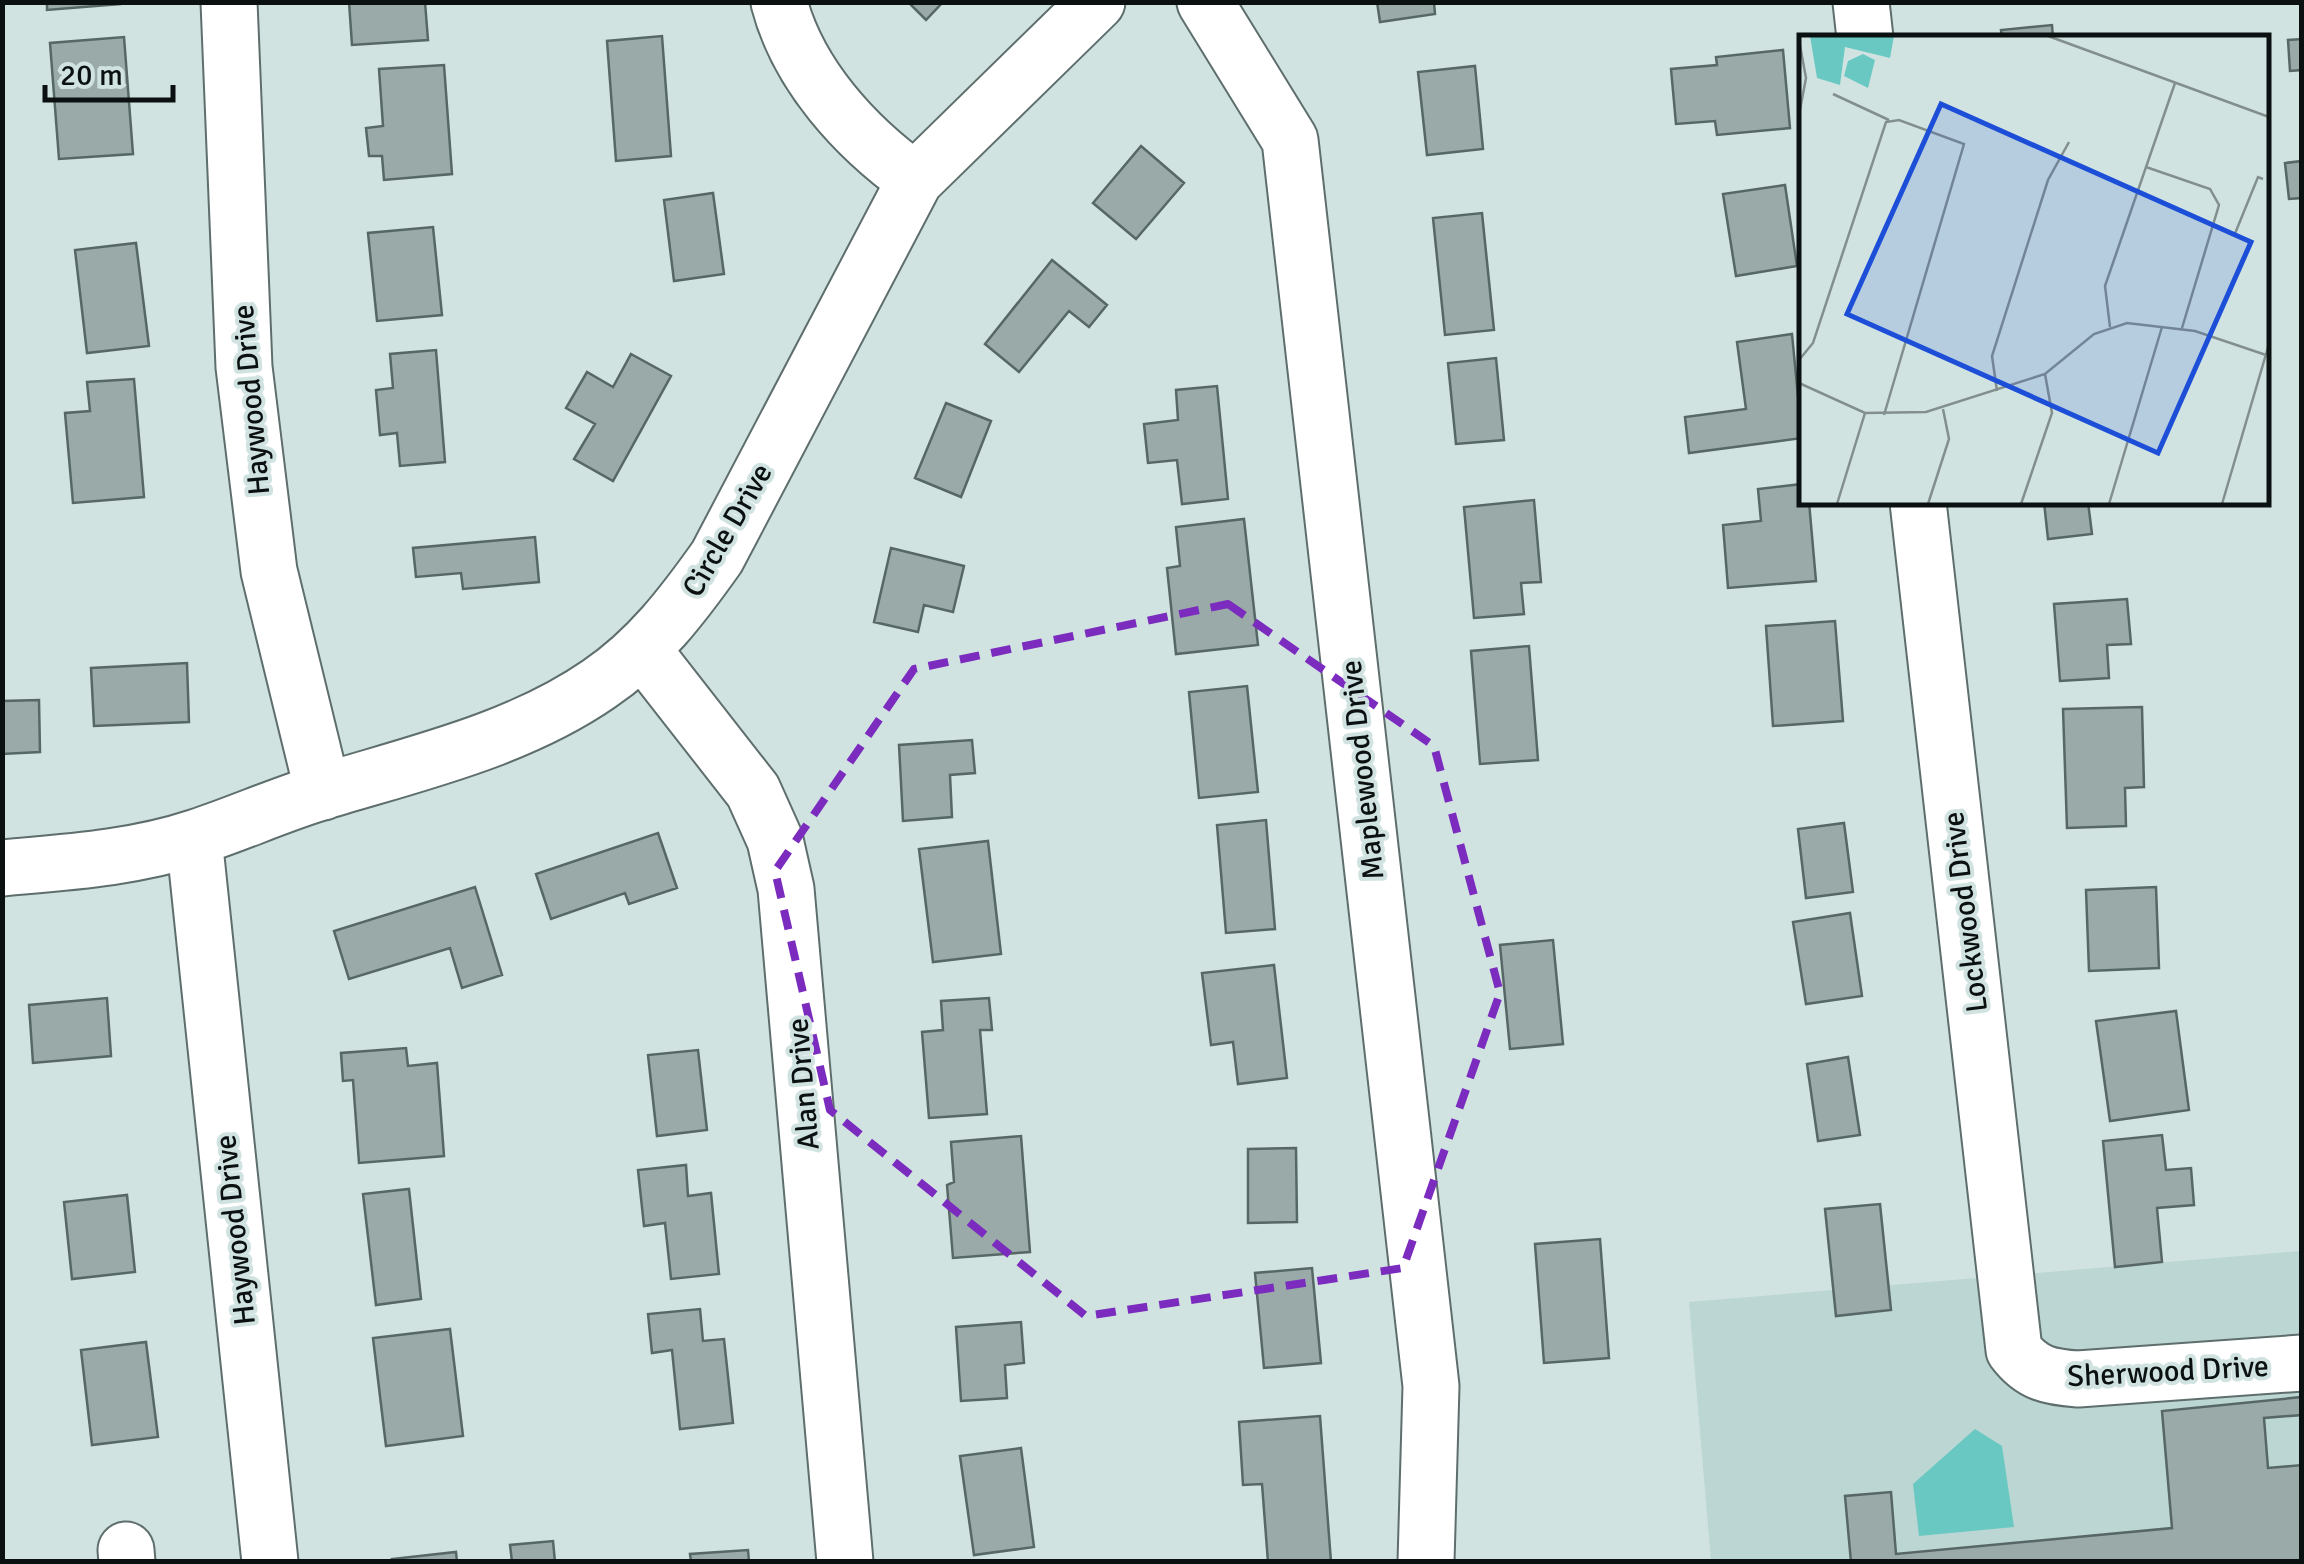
<svg xmlns="http://www.w3.org/2000/svg" width="2304" height="1564" font-family="Signika,sans-serif">
<style>
.built{fill:#bbd6d3}
.green{fill:#69c9c2}
.building{fill:#99aaa9;stroke:#576765;stroke-width:2.5}
.lines{fill:none;stroke-linecap:round;stroke-linejoin:round}
.minor-casing{stroke:#5e6e6d;stroke-width:59}
.minor{stroke:#fff;stroke-width:55}
.marked{fill:none;stroke:#7b2cbf;stroke-width:8;stroke-dasharray:20 12;stroke-linejoin:round}
.labels{text-anchor:middle;stroke-width:8;stroke-linejoin:round;paint-order:stroke}
.street-label{font-size:30px;fill:#0b1110;stroke:#d1e3e1}
.inset-road{fill:none;stroke:#828f8d;stroke-width:2.5}
.view{fill:#1d4ed8;fill-opacity:0.15;stroke:#1d4ed8;stroke-width:5}
.inset-edge{fill:none;stroke:#0b1110;stroke-width:5}
</style>
<rect width="100%" height="100%" fill="#d1e3e1"/>
<path class="built" d="M2301,1251V1561H1711L1689,1302Z"/>
<path class="green" d="M1975,1429L2002,1446L2014,1527L1919,1536L1913,1484Z"/>
<path class="building" d="M47,2H120V4L47,10Z
M349,2H425L428,40L352,45Z
M908,2H943L926,20Z
M1377,2H1434L1435,14L1380,22Z
M2052,25L2053,38H2002L2001,30Z
M662,36L671,156L616,161L607,41Z
M124,37L133,154L59,159L50,43Z
M2302,39V70L2290,71L2288,40Z
M1783,50L1790,128L1717,135L1715,121L1676,124L1671,69L1717,65L1716,57Z
M444,65L452,174L384,180L382,156H369L366,128L383,126L379,69Z
M1475,66L1483,149L1427,155L1418,72Z
M1141,146L1184,183L1136,239L1093,203Z
M2302,161V198L2289,199L2285,163Z
M1785,185L1797,266L1736,276L1723,194Z
M713,193L724,274L674,281L664,200Z
M1482,213L1494,330L1445,335L1433,218Z
M433,227L442,315L377,321L368,233Z
M136,243L149,346L87,353L75,250Z
M1052,260L1107,305L1089,327L1069,311L1019,372L985,344Z
M1792,334L1802,438L1689,453L1685,417L1746,409L1737,342Z
M436,350L445,462L400,466L397,433L380,435L376,390L393,388L390,354Z
M631,354L671,376L613,481L574,459L595,424L566,408L587,372L613,387Z
M1496,358L1504,440L1456,444L1448,363Z
M134,379L144,497L73,503L65,413L90,411L87,382Z
M1217,386L1228,499L1182,504L1177,460L1148,463L1144,424L1178,420L1176,390Z
M946,403L991,421L961,497L915,478Z
M1802,484V502H1809L1816,581L1728,588L1723,525L1761,521L1758,489Z
M1534,500L1541,582L1521,583L1524,614L1474,618L1464,507Z
M2044,502H2088L2092,534L2048,539Z
M1244,519L1258,645L1176,654L1167,568L1180,566L1176,527Z
M535,537L539,582L463,589L461,573L416,577L413,548Z
M891,548L964,566L953,612L924,605L918,632L874,622Z
M2127,599L2131,644L2107,645L2109,678L2060,681L2054,604Z
M1835,621L1843,721L1773,726L1766,626Z
M1529,646L1538,760L1480,764L1471,651Z
M187,663L189,722L94,726L91,668Z
M1247,686L1258,792L1199,798L1189,692Z
M39,700L40,752L2,754V701Z
M2142,707L2144,787L2125,788L2126,826L2067,828L2063,709Z
M972,740L975,773L950,775L952,817L903,821L899,745Z
M1266,820L1275,929L1226,933L1217,825Z
M1844,823L1853,892L1806,898L1798,829Z
M658,833L677,888L629,904L625,893L551,919L536,874Z
M988,841L1001,954L933,962L919,849Z
M475,887L502,975L462,988L450,948L349,979L334,931Z
M2156,887L2159,968L2089,971L2086,890Z
M1850,913L1862,996L1806,1004L1793,922Z
M1553,940L1563,1044L1510,1049L1500,945Z
M1274,965L1287,1078L1238,1084L1233,1042L1211,1045L1202,973Z
M107,998L111,1056L33,1063L29,1005Z
M989,998L992,1030H980L987,1114L929,1118L922,1032L943,1030L941,1001Z
M2176,1011L2189,1110L2110,1121L2096,1021Z
M406,1048L408,1066L437,1063L444,1156L359,1163L353,1080L343,1081L341,1053Z
M698,1050L707,1130L657,1136L648,1055Z
M1848,1057L1860,1135L1818,1141L1807,1064Z
M2162,1135L2166,1170L2191,1168L2194,1205L2157,1208L2162,1262L2115,1267L2103,1141Z
M1021,1136L1030,1252L953,1258L947,1185L954,1182L951,1142Z
M1296,1148L1297,1222L1248,1223V1149Z
M686,1165L688,1196L711,1193L719,1274L671,1279L665,1223L644,1226L638,1170Z
M409,1189L421,1299L376,1305L363,1194Z
M127,1195L135,1272L72,1279L64,1202Z
M1880,1204L1891,1310L1836,1316L1825,1209Z
M1600,1239L1609,1358L1544,1363L1535,1244Z
M1312,1268L1321,1363L1264,1368L1255,1273Z
M700,1309L703,1341L724,1339L733,1423L680,1429L672,1350L652,1353L648,1314Z
M1021,1322L1024,1363L1005,1365L1007,1398L961,1401L956,1327Z
M450,1329L463,1436L386,1446L373,1338Z
M146,1342L158,1437L92,1445L81,1350Z
M2302,1397V1415L2264,1418L2268,1468L2302,1465V1562H1851L1845,1496L1891,1492L1896,1554L2172,1528L2162,1411Z
M1320,1416L1331,1562H1268L1262,1484L1243,1485L1239,1422Z
M1021,1448L1034,1547L974,1555L960,1456Z
M553,1541L555,1562H512L510,1545Z
M748,1550L749,1562H691L690,1554Z
M456,1552L457,1562H393L392,1559Z"/>
<g class="lines">
<defs>
<path id="minor" d="M229,2L244,367L269,571L323,792
M779,2C798,75 855,137 915,180
M1205,2L1290,140L1431,1386L1426,1562
M1861,2L1865,38
M1918,502L2014,1350C2032,1374 2050,1377 2078,1379L2302,1363
M642,649L753,791L775,840L786,889L845,1562
M194,838L270,1562
M2,868C68,862 134,858 197,837C240,823 281,804 325,791C417,763 518,740 599,684C648,651 683,605 717,557L915,180L1097,2
M126,1550L127,1562"/>
</defs>
<use href="#minor" class="minor-casing"/>
<use href="#minor" class="minor"/>
</g>
<path class="marked" d="M1228,604L1434,746L1500,993L1403,1268L1086,1316L830,1110L775,871L914,669Z"/>
<g class="labels">
<g class="street-label">
<text transform="translate(251 400) rotate(-95)" y="10">Haywood Drive</text>
<text transform="translate(727 530) rotate(-60)" y="10">Circle Drive</text>
<text transform="translate(1362 770) rotate(-96)" y="10">Maplewood Drive</text>
<text transform="translate(1965 912) rotate(-97)" y="10">Lockwood Drive</text>
<text transform="translate(803 1084) rotate(-95)" y="10">Alan Drive</text>
<text transform="translate(235 1230) rotate(-96)" y="10">Haywood Drive</text>
<text transform="translate(2168 1371) rotate(-3)" y="10">Sherwood Drive</text>
</g>
</g>
<g transform="translate(1799 35)">
<rect width="470" height="470" fill="#d1e3e1"/>
<path d="M11,1H95L91,23L46,12L41,50L18,43ZM64,19L76,25L69,53L45,41L49,26Z" fill="#69c9c2"/>
<path class="inset-road" d="M249,1L470,82M0,5L7,43L0,80M34,59L90,85M347,132L411,154L420,170L383,293M435,201L459,142L464,144M311,292L306,251L376,48M0,325L14,308L87,87L100,85L165,109L85,380M0,348L66,378L127,377L246,339L295,299L328,288L396,296L467,320M198,356L193,321L249,145L270,107M38,469L66,378M129,469L150,404L144,374M222,469L253,378L246,339M310,469L363,292M423,469L470,309"/>
<path class="view" d="M142,69L452,207L359,418L48,279Z"/>
<rect width="470" height="470" class="inset-edge"/>
</g>
<rect width="2304" height="1564" fill="none" stroke="#0b1110" stroke-width="10"/>
<path d="M45 85v15h128v-15" fill="none" stroke="#0b1110" stroke-width="5"/>
<text x="60" y="85" font-size="30" fill="#0b1110" stroke="#d1e3e1" stroke-width="8" paint-order="stroke">20 m</text>
</svg>
